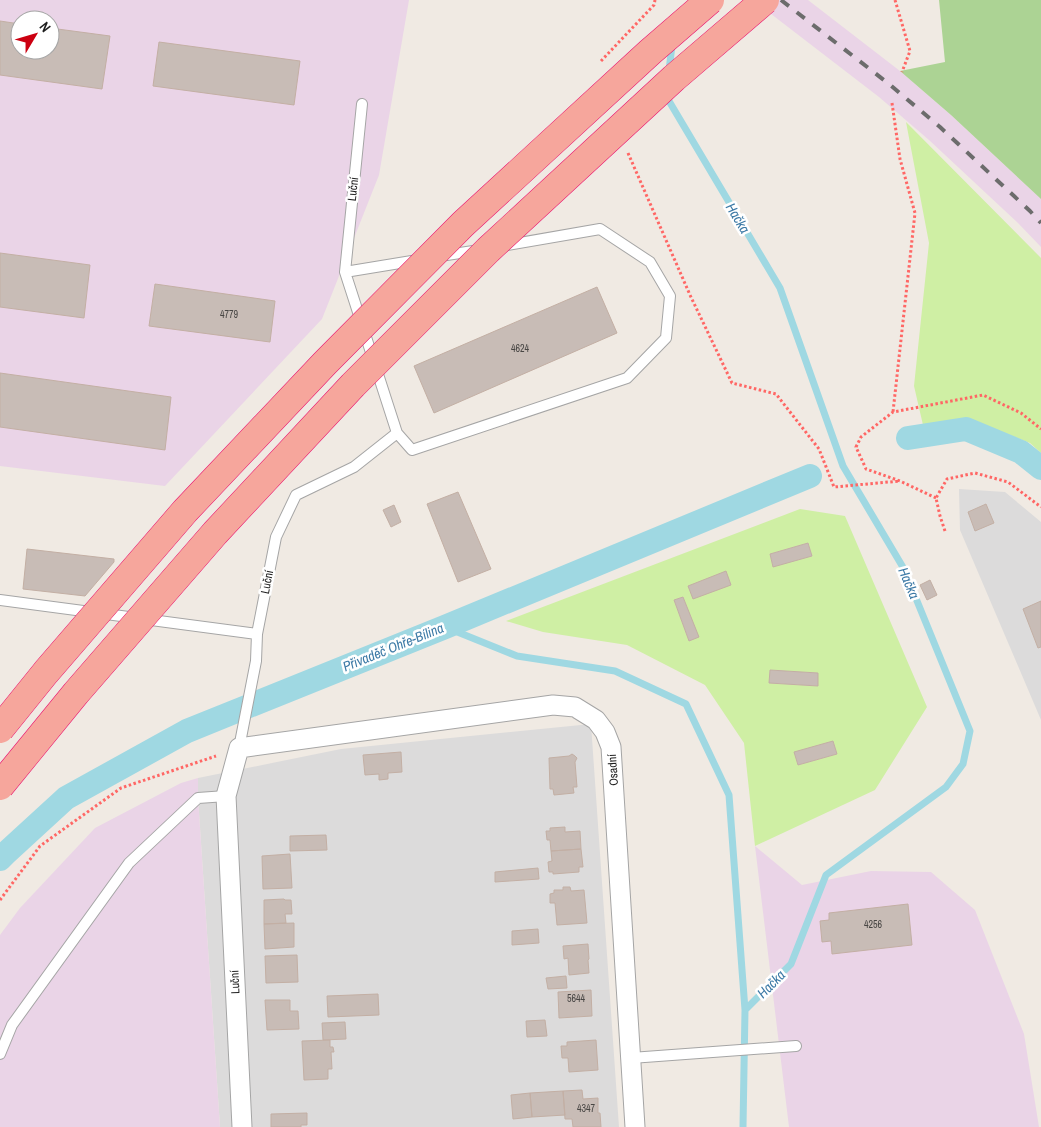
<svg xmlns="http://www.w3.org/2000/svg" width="1041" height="1127" font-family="'Archivo Narrow',sans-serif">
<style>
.residential{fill:#dcdbdb}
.industrial{fill:#ead4e7;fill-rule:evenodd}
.grass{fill:#cfefa4;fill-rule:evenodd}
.forest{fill:#acd394}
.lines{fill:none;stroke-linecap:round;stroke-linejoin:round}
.stream{stroke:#9fd8e2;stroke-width:7}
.canal{stroke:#9fd8e2;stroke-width:24}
.building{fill:#c8bcb6;stroke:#c3afa4}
.service-casing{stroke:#a5a5a5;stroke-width:12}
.minor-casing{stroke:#a5a5a5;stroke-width:21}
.path{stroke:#ff6765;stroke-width:3;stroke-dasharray:2.5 2.5;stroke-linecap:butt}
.service{stroke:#fff;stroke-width:10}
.minor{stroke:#fff;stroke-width:19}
.rail{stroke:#6c6c6c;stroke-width:4;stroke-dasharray:10 10;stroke-linecap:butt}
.trunk-bridge-casing{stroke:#e91470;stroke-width:29;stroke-linecap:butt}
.trunk-bridge{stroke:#f6a69c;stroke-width:28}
.labels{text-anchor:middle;stroke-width:5;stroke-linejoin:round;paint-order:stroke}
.number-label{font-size:10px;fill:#484644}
.street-label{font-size:12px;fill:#1e1e1e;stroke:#fff}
.water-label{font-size:14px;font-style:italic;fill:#3d7aa6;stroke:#fff}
</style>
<rect width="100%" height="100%" fill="#f0eae3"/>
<path class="residential" d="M959,489L1005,492L1041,522V720L960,530Z
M591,724L619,1127H220L198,798V778L341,749Z"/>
<path class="industrial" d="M0,0H409L379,175L322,319L165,486L0,466ZM20,20H50V50H20Z
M753,0H808L900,71L951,115L1041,199V247L1018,223L929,140L879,97Z
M198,778V798L220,1127H0V935L20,908L95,828L181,783Z
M755,846L802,885L871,871L931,872L975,910L1024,1034L1039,1127H789Z"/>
<path class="grass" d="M906,122L1041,258V453L1030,443L972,420L923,425L914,386L929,243Z
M800,509L845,516L927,707L875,790L755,846L744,743L705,685L627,645L543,632L506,621ZM808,543L812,556L773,566L770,554ZM726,572L731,585L689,586ZM683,597L698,637L689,641L674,600ZM770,670L818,673V686L769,683ZM833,741L837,754L798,765L795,753Z"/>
<path class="forest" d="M939,0H1041V199L951,115L900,71L945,62Z"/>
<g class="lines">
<path class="stream" d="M669,71L672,45
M666,95V96L780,288L843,466L904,569L970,731L963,764L946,787L826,875L791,964L745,1010L743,1127
M445,627L517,656L615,671L686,704L729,795L745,1010"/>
<path class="canal" d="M908,438L966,429L1021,452L1041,468
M0,859L5,854L66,798L187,731L445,627L810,476"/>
</g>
<path class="building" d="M0,21L20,24V50H50V28L110,36L102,89L0,75Z
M159,42L300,61L294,105L153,86Z
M0,253L90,265L84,318L0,307Z
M155,284L275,301L270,342L149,326Z
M597,287L617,333L434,413L414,366Z
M0,373L171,397L165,450L0,427Z
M458,492L491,569L458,582L427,504Z
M986,504L994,523L975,531L968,512Z
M394,505L401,522L391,527L383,510Z
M808,543L812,556L773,567L770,554Z
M27,549L114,559V562L85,596L23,589Z
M726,571L731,585L693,599L688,586Z
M930,580L937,595L927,600L920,585Z
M683,597L699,637L689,641L674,600Z
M1041,601V647L1038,648L1023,609Z
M770,670L818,673V686L769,683Z
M833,741L837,754L798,765L794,752Z
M401,752L402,772L388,773V779L379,780V774L365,775L363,755Z
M572,754L575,756L577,758L575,762L577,787H573L574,793L554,795L553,789H550L549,758L569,756Z
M565,827V832L580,831L581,849L551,851L550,840H547L546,831H550V828Z
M326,835L327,850L290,851V836Z
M581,849L583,867H579V872L553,874V872H549L548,862L552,861L551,851Z
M290,854L292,888L263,889L262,856Z
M538,868L539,879L495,882V872Z
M563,887H570L571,891L584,890L587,923L557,925L555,903H550V894L554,893V890H563Z
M284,899L285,900H291L292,914H285L286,923L264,924V900Z
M908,904L912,945L832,954L831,941L822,942L820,921L829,920V913Z
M294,923V947L265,949L264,924Z
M538,929L539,943L512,945V931Z
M588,944L589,959L588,960L589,973L569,975L568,958L564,959L563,946Z
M297,955L298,982L266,983L265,956Z
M566,976L567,988L548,989L546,978Z
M591,990L592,1016L559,1018L558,992Z
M378,994L379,1015L328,1017L327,996Z
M265,1000H290V1011H298L299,1029L267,1030Z
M545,1020L547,1036L527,1037L526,1021Z
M345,1022L346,1039L323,1040L322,1023Z
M330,1040V1047H333L334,1052H331L332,1069H328V1079L304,1080L302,1041Z
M596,1040L598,1070L569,1072L568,1058H562L561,1046H567V1042Z
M582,1090L583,1099L598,1098V1113H600L601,1127H573L572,1119H565L563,1091Z
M563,1091L565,1115L532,1117L530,1093Z
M530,1093L532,1117L513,1119L511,1095Z
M307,1113V1125H301V1127H271V1114Z"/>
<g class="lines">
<defs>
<path id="service" d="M440,256L480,250
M345,272L418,260
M397,433L412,450L627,378L666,338L670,296L650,262L600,229L502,246
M0,600L257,634
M239,748L256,661L257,634L276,537L296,495L354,467L397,433L345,272L362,104
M0,1054L12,1025L129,863L198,798L226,796
M631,1058L796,1046"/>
<path id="minor" d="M242,1127L226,796L239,748L553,705L575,707L596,720L605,732L611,747L635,1127"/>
</defs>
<use href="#service" class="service-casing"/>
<use href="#minor" class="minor-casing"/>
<path class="path" d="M895,0L910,51L902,72
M601,61L654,5L655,0
M892,103L900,159L915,213L893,412
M628,153L690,295L732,383L776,394L819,449L834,487L900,481
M936,498L900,481L866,469L856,447L861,437L893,412L983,395L1021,413L1041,429
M945,531L940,516L936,498L947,479L975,473L1008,482L1041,507
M0,900L40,846L121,788L216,756"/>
<use href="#service" class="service"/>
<use href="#minor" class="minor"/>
<path class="rail" d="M781,0L889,84L940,127L1030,211L1041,223"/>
<defs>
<path id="trunk-bridge" d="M0,729L46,672L185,511L325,363L463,224L650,52L710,0
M0,786L76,693L215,533L353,385L488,250L674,78L765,0"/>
</defs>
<use href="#trunk-bridge" class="trunk-bridge-casing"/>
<use href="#trunk-bridge" class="trunk-bridge"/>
</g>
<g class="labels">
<g class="number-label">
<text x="229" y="318">4779</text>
<text x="520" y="352">4624</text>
<text x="873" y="928">4256</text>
<text x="576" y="1002">5644</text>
<text x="586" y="1112">4347</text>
</g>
<g class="street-label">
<text transform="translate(353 189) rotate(-84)" y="4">Luční</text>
<text transform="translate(267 582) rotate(-79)" y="4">Luční</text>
<text transform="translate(613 770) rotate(-94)" y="4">Osadní</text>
<text transform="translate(235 982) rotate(-93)" y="4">Luční</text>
</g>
<g class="water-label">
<text transform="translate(738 218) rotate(59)" y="5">Hačka</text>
<text transform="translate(909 583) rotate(67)" y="5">Hačka</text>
<text transform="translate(393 647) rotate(-22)" y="5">Přivaděč Ohře-Bílina</text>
<text transform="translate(771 984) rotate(-45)" y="5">Hačka</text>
</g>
</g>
<g transform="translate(35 35) rotate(52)"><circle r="24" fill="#ffffff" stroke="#a5a5a5"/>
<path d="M0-4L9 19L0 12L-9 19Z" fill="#cc0011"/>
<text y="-8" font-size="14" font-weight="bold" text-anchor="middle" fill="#1e1e1e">N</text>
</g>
</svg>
